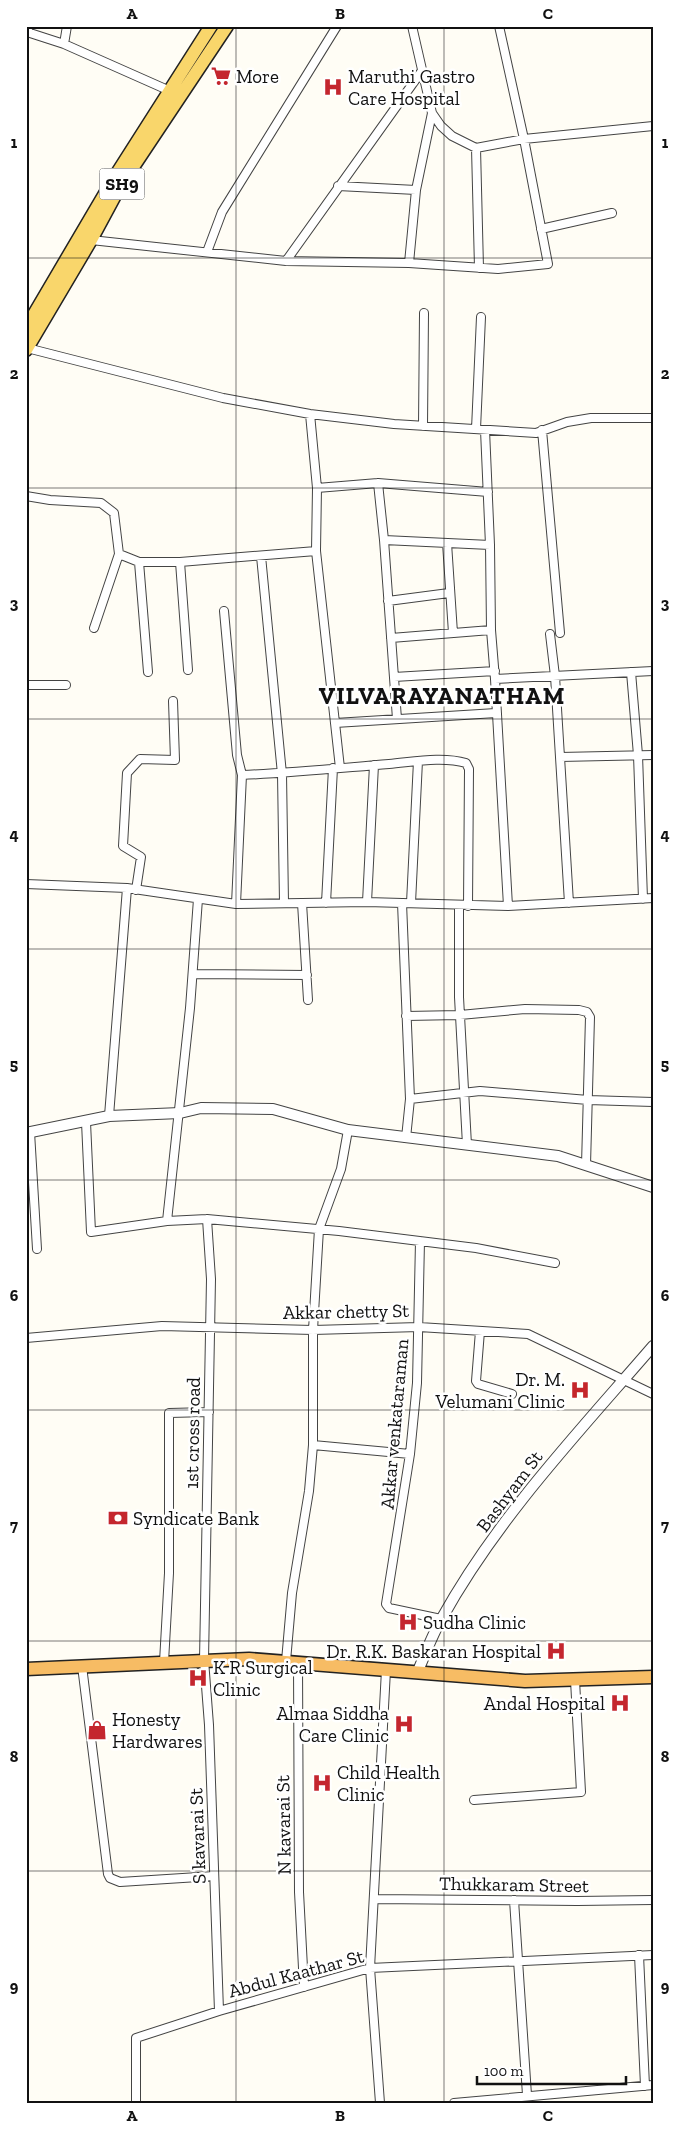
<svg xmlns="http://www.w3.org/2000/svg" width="679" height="2129" font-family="'Zilla Slab',serif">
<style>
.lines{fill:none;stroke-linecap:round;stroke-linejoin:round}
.minor-casing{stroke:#444;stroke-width:10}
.tertiary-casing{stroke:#444;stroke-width:12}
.primary-casing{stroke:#222;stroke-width:15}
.trunk-casing{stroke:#222;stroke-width:15}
.minor{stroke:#fff;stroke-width:8}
.tertiary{stroke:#fff;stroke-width:10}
.primary{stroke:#f9d66b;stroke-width:12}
.trunk{stroke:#f7bc64;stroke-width:12}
.grid{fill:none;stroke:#111;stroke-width:1;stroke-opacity:0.55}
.labels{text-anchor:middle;stroke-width:5;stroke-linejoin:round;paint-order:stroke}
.shield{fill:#fff;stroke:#585858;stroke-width:1}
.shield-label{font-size:18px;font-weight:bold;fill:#111}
.poi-label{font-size:19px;fill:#111;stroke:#fff;text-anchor:start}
.street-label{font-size:19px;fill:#111;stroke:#fff}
.district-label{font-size:24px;font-weight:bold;letter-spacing:1px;fill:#111;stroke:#fff}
.neatline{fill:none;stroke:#111;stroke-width:2}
.grid-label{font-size:16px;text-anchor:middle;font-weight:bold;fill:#111}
</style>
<rect width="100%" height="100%" fill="#fffdf5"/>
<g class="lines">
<defs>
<path id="minor" d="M27,26V30L30,33L64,44
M67,26L64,44L170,91
M412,26L432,113L441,126L452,136L476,148L524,139L653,126
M476,148L479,268
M338,186L416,190
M541,229L612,213
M91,240L286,261L409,263L498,269L548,264L524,139L499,26
M207,252L222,212L337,26
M286,261L421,72
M409,263L416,190L432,113
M27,348L223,398L310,414L394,424L536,433L567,422L591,418H653
M423,426L424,313
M476,429L481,317
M485,430L490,545L491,630L495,679
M542,430L560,633
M378,483L384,540L397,719
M317,488L378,483L488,492
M26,496L50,500L101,503L114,513L119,554
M384,540L490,545
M447,543L453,633
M316,551L335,723
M261,556L282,774L284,903
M139,562L148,672
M180,562L188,670
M388,601L449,593
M224,611L237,755L242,775L236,904
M94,628L119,554L139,562H180L316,551L317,488L310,414
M550,634L555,676L569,903
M391,638L491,630
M631,672L638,755L643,899
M394,677L495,671
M26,685H66
M560,757L653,755
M340,768L335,723L496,713
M242,775C291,773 340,768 389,764C413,762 442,756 466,763L469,769L468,906
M26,884L127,888L236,904L367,902L508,906L653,898
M136,890L141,857L123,846L127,773L140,759L175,760L173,701
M367,902L374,765
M302,903L308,1000
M326,903L333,768
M402,903L410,1099L406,1138
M411,903L418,761
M459,906V997L467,1145
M508,906L495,679L653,671
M193,974L307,975
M406,1016L460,1015L525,1009L579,1010L587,1012L590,1017L586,1165
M410,1099L480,1091L588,1100L653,1102
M109,1116L127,888
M86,1122L91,1232L167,1221L207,1219L339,1231L476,1248L555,1263
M30,1132L37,1249
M207,1219L211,1279L204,1660L209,1725L219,2011
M167,1221L190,1008L198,899
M420,1241L417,1383L410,1454L386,1604L389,1608L441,1619
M480,1331L476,1381L478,1384L512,1394
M26,1338L162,1326L313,1330L419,1327L528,1334L653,1394
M313,1445L410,1454
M286,1661L292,1593L309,1491L313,1445V1330L319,1229L341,1169L348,1130
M164,1662L169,1573V1413L209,1412
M298,1662L299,1892L304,1987
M82,1666L108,1874L110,1878L120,1882L214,1876
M474,1800L581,1792L575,1680
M375,1899L577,1901L653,1900
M514,1900L527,2095
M639,1955L645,2086
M136,2103V2038L219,2011L370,1968L653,1955
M380,2103L370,1968L386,1670
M454,2103L653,2085"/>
<path id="tertiary" d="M26,1133L109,1116L180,1113L201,1108L273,1109L348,1130L558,1156L653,1187
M417,1673C425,1655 432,1635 442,1618C498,1517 578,1433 653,1346"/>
<path id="primary" d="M26,328L116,175L211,26
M26,350L91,240L119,188L227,26"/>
<path id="trunk" d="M26,1669L249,1659L525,1681L653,1677"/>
</defs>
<use href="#minor" class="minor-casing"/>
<use href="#tertiary" class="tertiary-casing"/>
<use href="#primary" class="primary-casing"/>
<use href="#trunk" class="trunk-casing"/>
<use href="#minor" class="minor"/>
<use href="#tertiary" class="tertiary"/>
<use href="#primary" class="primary"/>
<use href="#trunk" class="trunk"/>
</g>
<path class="grid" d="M236,26V2103M444,26V2103M26,258H653M26,488H653M26,719H653M26,949H653M26,1180H653M26,1410H653M26,1641H653M26,1871H653"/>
<defs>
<symbol id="supermarket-bare" viewBox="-9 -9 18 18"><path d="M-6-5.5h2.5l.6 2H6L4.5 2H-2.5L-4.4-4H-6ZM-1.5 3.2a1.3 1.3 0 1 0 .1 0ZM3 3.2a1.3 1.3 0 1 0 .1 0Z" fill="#c4262e" stroke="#fff" stroke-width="2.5" paint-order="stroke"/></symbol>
<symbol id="hospital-bare" viewBox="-9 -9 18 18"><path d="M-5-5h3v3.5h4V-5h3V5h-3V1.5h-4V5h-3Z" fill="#c4262e" stroke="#fff" stroke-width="2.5" paint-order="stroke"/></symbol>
<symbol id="bank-bare" viewBox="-9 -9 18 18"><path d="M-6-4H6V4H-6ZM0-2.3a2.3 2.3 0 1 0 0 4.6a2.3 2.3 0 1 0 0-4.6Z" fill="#c4262e" stroke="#fff" stroke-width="2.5" paint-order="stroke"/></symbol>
<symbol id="shop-bare" viewBox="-9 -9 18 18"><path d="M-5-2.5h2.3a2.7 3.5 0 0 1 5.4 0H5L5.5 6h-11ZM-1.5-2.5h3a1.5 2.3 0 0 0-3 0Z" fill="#c4262e" stroke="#fff" stroke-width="2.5" paint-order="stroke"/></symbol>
</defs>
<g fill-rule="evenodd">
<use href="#supermarket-bare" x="207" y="62" width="28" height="28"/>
<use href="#hospital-bare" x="319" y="73" width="28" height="28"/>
<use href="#hospital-bare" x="566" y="1376" width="28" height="28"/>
<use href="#bank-bare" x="104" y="1504" width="28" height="28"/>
<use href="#hospital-bare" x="394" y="1608" width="28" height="28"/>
<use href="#hospital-bare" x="542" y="1637" width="28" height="28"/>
<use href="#hospital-bare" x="184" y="1664" width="28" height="28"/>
<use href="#hospital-bare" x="606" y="1689" width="28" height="28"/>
<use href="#hospital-bare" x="390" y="1710" width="28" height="28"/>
<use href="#shop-bare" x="83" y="1716" width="28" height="28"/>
<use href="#hospital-bare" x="308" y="1769" width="28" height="28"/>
</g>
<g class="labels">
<rect class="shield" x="99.5" y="168.5" width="45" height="31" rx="4"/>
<g class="shield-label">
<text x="122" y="190">SH9</text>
</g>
<g class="poi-label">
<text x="236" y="83">More</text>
<text x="348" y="83">Maruthi Gastro<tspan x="348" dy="22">Care Hospital</tspan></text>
<text x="565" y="1386" text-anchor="end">Dr. M.<tspan x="565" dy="22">Velumani Clinic</tspan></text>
<text x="133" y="1525">Syndicate Bank</text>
<text x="423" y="1629">Sudha Clinic</text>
<text x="541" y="1658" text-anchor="end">Dr. R.K. Baskaran Hospital</text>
<text x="213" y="1674">K R Surgical<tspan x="213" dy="22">Clinic</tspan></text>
<text x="605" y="1710" text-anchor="end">Andal Hospital</text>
<text x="389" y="1720" text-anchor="end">Almaa Siddha<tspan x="389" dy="22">Care Clinic</tspan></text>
<text x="112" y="1726">Honesty<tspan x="112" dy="22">Hardwares</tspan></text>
<text x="337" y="1779">Child Health<tspan x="337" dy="22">Clinic</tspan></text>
</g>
<g class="street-label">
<text transform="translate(346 1311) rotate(-1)" y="7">Akkar chetty St</text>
<text transform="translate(394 1424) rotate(-85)" y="7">Akkar venkataraman</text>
<text transform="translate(192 1433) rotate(-89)" y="7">1st cross road</text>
<text transform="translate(509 1491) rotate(-53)" y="7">Bashyam St</text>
<text transform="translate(283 1825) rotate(-91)" y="7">N kavarai St</text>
<text transform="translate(197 1836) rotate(-92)" y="7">S kavarai St</text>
<text transform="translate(514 1884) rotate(1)" y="7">Thukkaram Street</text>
<text transform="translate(296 1973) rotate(-15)" y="7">Abdul Kaathar St</text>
</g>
<g class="district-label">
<text x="442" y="704">VILVARAYANATHAM</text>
</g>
</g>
<rect width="679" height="2129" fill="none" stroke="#ffffff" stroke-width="55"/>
<path d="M477 2076v8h149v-8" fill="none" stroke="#111111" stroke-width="2.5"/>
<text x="484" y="2076" font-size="15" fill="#111111" stroke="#ffffff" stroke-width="4" paint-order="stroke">100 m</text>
<rect x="28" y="28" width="624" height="2074" class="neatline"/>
<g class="grid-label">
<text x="132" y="19">A</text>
<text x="340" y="19">B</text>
<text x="548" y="19">C</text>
<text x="14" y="148">1</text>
<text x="665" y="148">1</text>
<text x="14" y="379">2</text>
<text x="665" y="379">2</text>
<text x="14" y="609">3</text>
<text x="665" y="609">3</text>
<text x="14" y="840">4</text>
<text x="665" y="840">4</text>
<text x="14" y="1070">5</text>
<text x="665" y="1070">5</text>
<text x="14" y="1301">6</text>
<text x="665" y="1301">6</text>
<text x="14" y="1531">7</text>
<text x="665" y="1531">7</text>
<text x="14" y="1762">8</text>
<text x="665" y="1762">8</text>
<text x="14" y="1992">9</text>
<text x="665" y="1992">9</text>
<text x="132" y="2121">A</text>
<text x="340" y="2121">B</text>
<text x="548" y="2121">C</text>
</g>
</svg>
